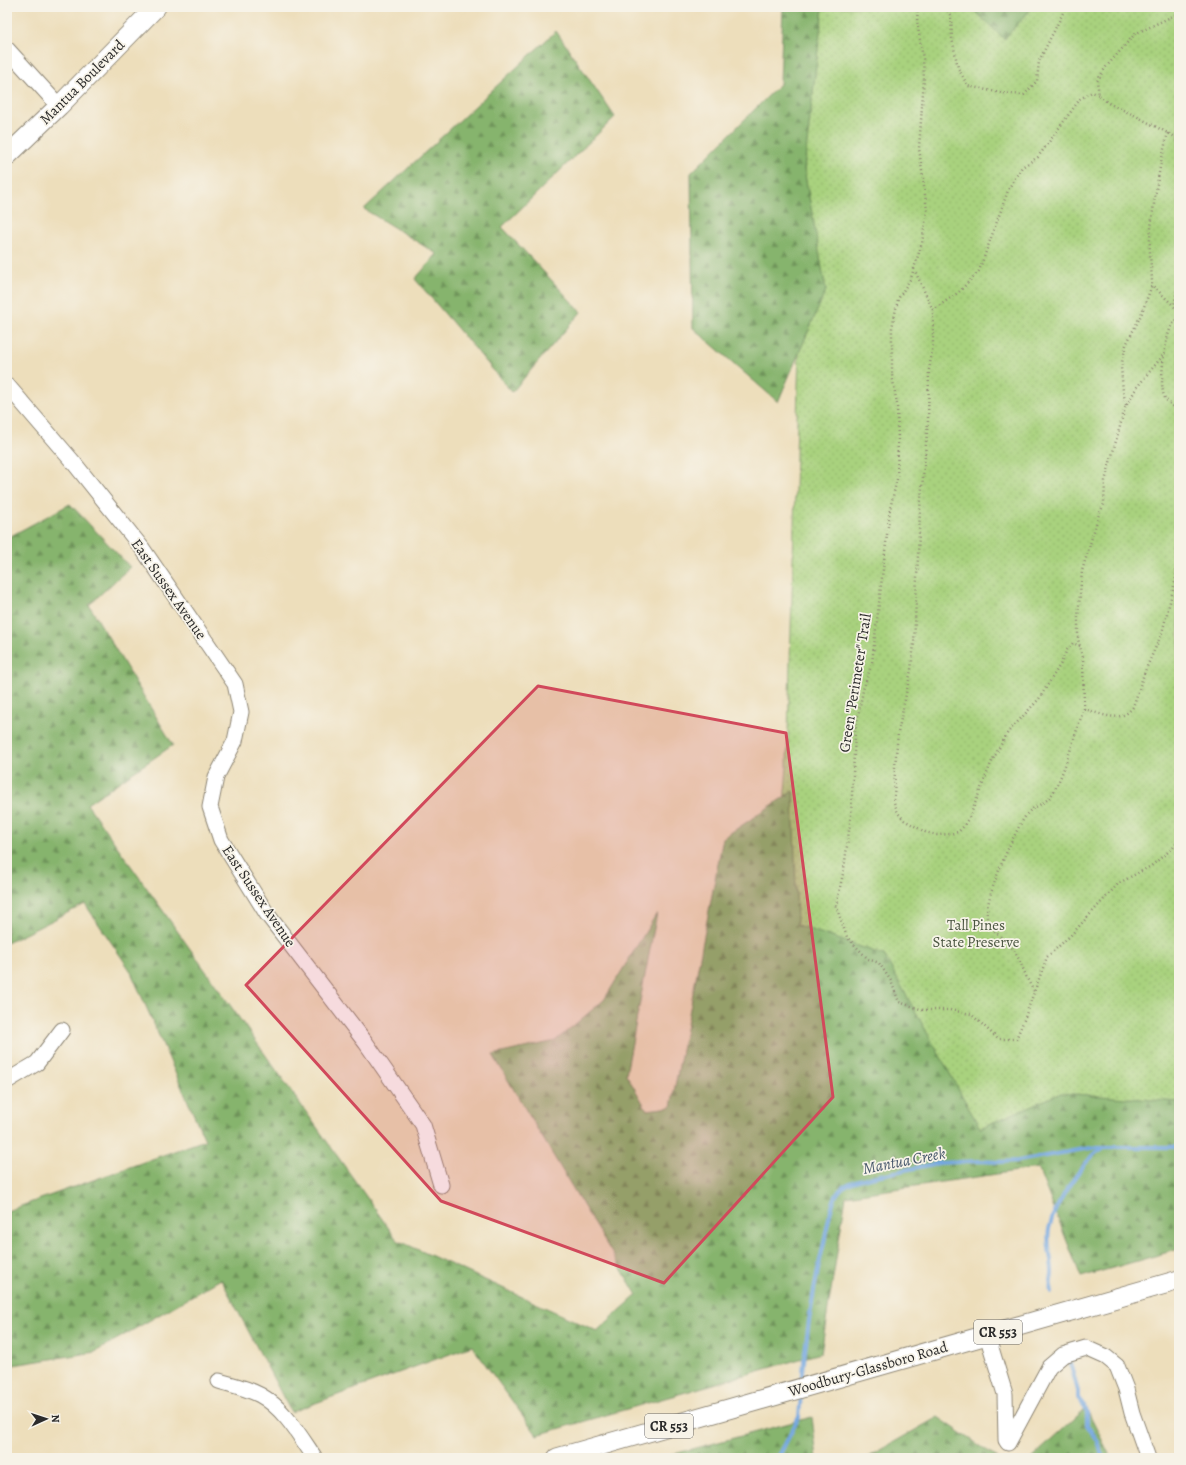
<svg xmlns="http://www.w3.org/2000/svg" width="1186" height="1465" font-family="Alegreya,serif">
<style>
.grass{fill:url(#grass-dots);stroke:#6a7e54}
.forest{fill:url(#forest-firs);stroke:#58704c}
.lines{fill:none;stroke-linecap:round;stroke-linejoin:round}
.stream{stroke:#75a7e0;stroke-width:4}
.minor-casing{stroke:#8c8473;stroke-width:17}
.major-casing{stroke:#8c8473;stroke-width:21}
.path{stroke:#8c8473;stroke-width:2.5;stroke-dasharray:1 3;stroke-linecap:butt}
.minor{stroke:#fff;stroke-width:15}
.major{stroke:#fff;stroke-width:19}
.marked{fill:#d1495b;fill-opacity:0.2;stroke:#d1495b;stroke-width:3;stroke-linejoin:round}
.labels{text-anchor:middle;stroke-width:3.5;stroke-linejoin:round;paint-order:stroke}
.shield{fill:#f7f3e8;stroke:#686764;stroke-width:1}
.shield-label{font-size:14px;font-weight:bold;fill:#2b2b2b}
.street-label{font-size:15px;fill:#2b2b2b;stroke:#f7f3e8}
.park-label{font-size:15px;fill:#4a5540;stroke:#f7f3e8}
.water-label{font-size:16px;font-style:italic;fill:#45566a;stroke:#f7f3e8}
</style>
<defs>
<pattern id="grass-dots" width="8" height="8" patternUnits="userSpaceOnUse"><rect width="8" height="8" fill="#a9d27e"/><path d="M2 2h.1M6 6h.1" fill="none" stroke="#92b46d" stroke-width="1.8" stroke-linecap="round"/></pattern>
<pattern id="forest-firs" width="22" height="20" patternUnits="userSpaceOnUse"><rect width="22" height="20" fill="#86b46d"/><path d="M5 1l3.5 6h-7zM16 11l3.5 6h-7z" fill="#6e935a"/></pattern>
</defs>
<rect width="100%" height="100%" fill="#f7f3e8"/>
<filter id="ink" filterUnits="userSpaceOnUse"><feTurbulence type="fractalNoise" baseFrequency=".025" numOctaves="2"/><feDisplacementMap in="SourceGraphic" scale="8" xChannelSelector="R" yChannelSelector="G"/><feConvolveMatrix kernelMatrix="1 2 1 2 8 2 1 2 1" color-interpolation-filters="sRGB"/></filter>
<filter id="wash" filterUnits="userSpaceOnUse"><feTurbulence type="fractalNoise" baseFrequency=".012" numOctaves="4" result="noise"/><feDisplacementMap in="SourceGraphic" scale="16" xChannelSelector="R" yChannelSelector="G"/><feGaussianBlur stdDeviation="0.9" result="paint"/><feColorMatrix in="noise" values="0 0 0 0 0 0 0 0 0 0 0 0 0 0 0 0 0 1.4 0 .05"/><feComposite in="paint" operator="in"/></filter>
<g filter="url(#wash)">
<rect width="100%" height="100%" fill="#eddebb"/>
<path class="grass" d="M809,7H1179V1147L840,1152L745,1283L787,767Z"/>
<path class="forest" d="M783,7H823L804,169L826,290L778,402L693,328L691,173L780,84Z
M971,7H1033L1004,39Z
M556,31L615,117L502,227L581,312L512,392L415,279L437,254L364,209Z
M70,504L130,567L89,605L173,745L87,804L397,1240L597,1331L637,1295L493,1055L555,1041L604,1000L657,913L626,1074L647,1110L671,1107L723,838L793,791L797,925L884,955L980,1128L1061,1093L1179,1102V1249L1081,1277L1038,1168L846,1196L821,1353L537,1435L472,1346L291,1412L221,1279L95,1352L7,1366V1211L205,1140L130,970L85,904L7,943V538Z
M1086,1408L1111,1458H1032Z
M812,1417L817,1458H659Z
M938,1417L998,1458H866Z"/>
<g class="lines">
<path class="stream" d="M1051,1293C1049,1284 1052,1279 1052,1272C1052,1257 1046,1245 1049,1229C1055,1203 1081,1163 1103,1147
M1068,1356L1078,1391V1398L1085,1407L1087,1413V1425L1098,1442L1103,1458
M802,1383C806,1333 813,1288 825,1238C828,1224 830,1206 837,1194C843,1184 855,1181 866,1178L939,1163L980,1161L998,1162L1018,1161L1078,1150L1098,1147H1179
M778,1458L799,1417L801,1394"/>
</g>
</g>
<g filter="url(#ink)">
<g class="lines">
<defs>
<path id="minor" d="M7,49L59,106
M7,385L74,463L142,548L235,684L241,712L235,741L216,777L210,807L221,840L267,914L366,1043L423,1125L441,1185
M7,1081L37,1063L62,1030
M987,1335L1005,1394L1006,1440L1008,1443L1049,1367L1063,1355L1086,1348L1106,1357L1117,1366L1126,1389L1132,1413L1148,1458
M219,1381C233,1385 247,1388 260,1395C284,1408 300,1436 315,1458"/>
<path id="major" d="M7,156L59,106L156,7
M557,1458L1179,1280"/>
</defs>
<use href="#minor" class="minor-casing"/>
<use href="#major" class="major-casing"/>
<path class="path" d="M918,7L917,21L923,59L924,79L919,148L927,210L922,243L911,278L898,299L892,328V375L897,404L898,441L897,479L890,509L872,663L863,690L855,732L851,816L844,869L836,906L847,937L868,959L879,963L891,981L899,1002L923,1010H950L971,1014L998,1039H1016L1024,1020L1047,957L1070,936L1119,883L1151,866L1173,848L1179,840
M946,7L951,17L952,38L958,68L968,86L1001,93L1024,95L1037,81L1039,61L1066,7
M1179,13L1135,34L1106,67L1097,81L1099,95L1108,103L1136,116L1179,139
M1168,133C1159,167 1153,204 1150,239C1149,254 1152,270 1152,285L1174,306
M914,269L933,310
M1179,279L1174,306L1179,313
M1179,317C1177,320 1173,323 1171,327C1165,339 1158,386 1165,398C1168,403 1174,407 1179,410
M1126,405L1123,391L1121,367L1126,345L1141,315L1152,285
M1080,646L1073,643L1067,650L1060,665L1039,699L1008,732L992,761L970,816L963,827L958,832L950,834L937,835L925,832L904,820L898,813L894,802L895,766L898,733L911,670L914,644L920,510L928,421L929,370L933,345V310L959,292L979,271L1009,188L1022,167L1038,157L1080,99L1092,92L1099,95
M1084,709L1083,658L1078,639V617L1082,571L1099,514L1104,504L1105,481L1125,408L1137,387L1165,353
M1034,991C1025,978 1022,961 1012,948C1004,938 990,931 987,918C984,899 1014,831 1027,814C1034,805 1047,805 1054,791C1067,766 1074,736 1084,709C1100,713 1120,725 1133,707L1145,671L1162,633L1176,578L1177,543L1179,536"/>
<use href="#minor" class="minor"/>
<use href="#major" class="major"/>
</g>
</g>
<path class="marked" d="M538,686L786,733L833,1097L664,1283L441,1201L246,985Z"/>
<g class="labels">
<g class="shield">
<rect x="974" y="1320" width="48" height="24" rx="3"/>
<rect x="645" y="1414" width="48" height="24" rx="3"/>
</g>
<g class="shield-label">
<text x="998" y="1337">CR 553</text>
<text x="669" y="1431">CR 553</text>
</g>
<g class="street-label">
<text transform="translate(82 82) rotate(-45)" y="5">Mantua Boulevard</text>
<text transform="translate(169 589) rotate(55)" y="5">East Sussex Avenue</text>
<text transform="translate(855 683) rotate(-81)" y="5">Green "Perimeter" Trail</text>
<text transform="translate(259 896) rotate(56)" y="5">East Sussex Avenue</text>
<text transform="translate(868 1369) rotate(-16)" y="5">Woodbury-Glassboro Road</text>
</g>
<g class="park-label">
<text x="976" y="930">Tall Pines<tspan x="976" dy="17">State Preserve</tspan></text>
</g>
<g class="water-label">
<text transform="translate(904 1160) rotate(-11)" y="6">Mantua Creek</text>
</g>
</g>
<rect width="1186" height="1465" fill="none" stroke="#f7f3e8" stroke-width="24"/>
<g transform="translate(46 1419) rotate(87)" stroke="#f7f3e8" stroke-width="3" paint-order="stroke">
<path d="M0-3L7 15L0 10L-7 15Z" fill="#2b2b2b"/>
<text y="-6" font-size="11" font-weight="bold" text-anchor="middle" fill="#2b2b2b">N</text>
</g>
</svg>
